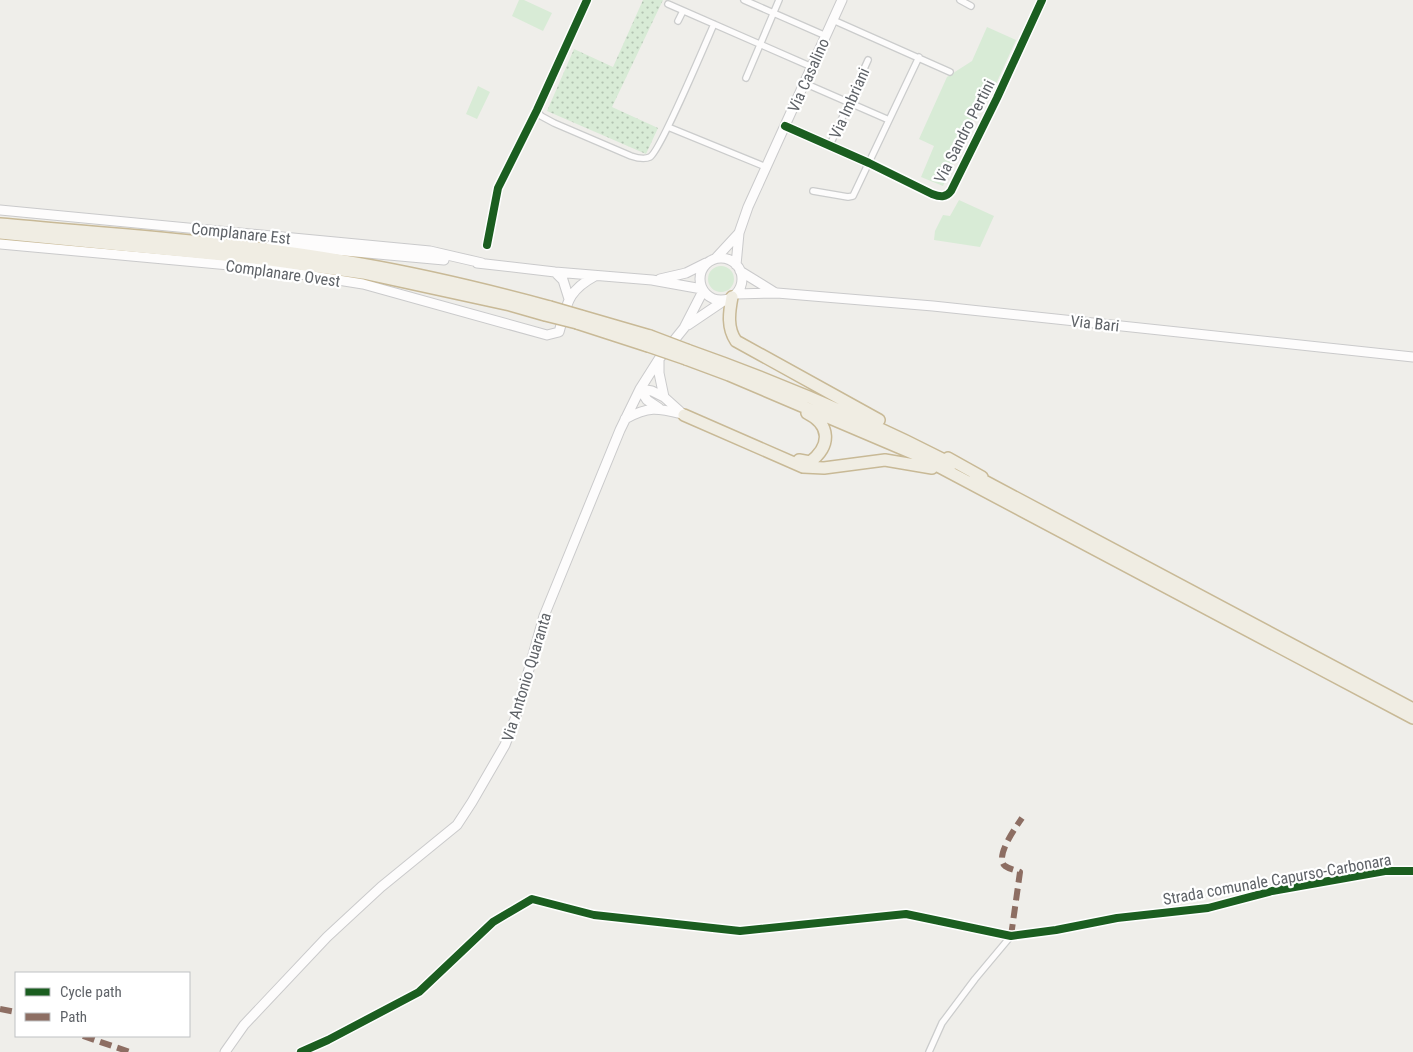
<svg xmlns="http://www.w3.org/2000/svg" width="1413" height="1052" font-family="'Roboto Condensed',sans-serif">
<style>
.green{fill:#d8ebd6}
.park{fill:url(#park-dots)}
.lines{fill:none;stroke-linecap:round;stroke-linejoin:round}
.street-casing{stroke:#cbcccc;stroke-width:8}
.secondary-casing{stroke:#cacacb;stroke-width:11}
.highway-casing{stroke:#c8b996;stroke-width:14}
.street{stroke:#fdfcfc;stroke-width:5.5}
.secondary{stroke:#fdfcfc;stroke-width:9}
.highway{stroke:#f0ede3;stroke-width:11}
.highway-bridge-casing{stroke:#c8b996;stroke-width:14;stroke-linecap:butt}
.highway-bridge{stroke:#f0ede3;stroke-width:11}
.quiet{stroke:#8d6e63;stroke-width:6;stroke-dasharray:12 6;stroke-linecap:butt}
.cycleway-casing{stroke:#fff;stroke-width:11}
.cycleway{stroke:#1b5e20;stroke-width:8}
.labels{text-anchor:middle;stroke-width:4.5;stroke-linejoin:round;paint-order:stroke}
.street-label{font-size:16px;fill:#5f6368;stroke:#fff}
</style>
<defs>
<pattern id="park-dots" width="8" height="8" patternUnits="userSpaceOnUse" patternTransform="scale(1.25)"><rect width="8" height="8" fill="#d8ebd6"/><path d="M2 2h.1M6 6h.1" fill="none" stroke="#b2c2b1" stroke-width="1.8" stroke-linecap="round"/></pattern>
</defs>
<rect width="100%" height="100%" fill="#efeeea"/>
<path class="green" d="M519,0H524L552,13L543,31L512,16Z
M987,27L1016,40L990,97L983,96L943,186L921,177L934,146L919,139L947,77L972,61Z
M478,86L490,92L477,119L466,114Z
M959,200L994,216L980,247L934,240L935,231L943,215L950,216Z
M708 279a13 13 0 1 1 26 0a13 13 0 1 1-26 0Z"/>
<path class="park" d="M643,0H663L612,107L658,128L646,154L547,111L574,49L613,67Z"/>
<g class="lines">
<defs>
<path id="street" d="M744,0L826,36
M960,0L971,6
M668,4L812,67
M833,20L950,72
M678,21L683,11
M746,78L779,0
M804,83L889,120
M537,110L541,116L554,123L631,156C637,158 644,160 650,157C660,152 706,42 714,24
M785,126L869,163L932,194C940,197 946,198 951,191L997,98L1042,0
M668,127L766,167
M830,145L868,60
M813,191L848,197L853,196L919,57
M487,245L498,188L537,110L587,0
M301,1052L328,1040L419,992L493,922L532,899L594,915L740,931L906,914L1011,936L1056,930L1117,918L1208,908L1272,891L1385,871H1413
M929,1052L942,1023L975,979L1011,936"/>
<path id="secondary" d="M0,210L430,251L482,263
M0,244L263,268L363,284L547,335L559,332C567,304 567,291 595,276
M270,246H290L444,260
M700 279a21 21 0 1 1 42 0a21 21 0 1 1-42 0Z
M715,259L739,233
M477,263L555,272L652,280L702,289
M736,265L739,233L748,207L842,0
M740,271L774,292
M555,272L563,280L569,299
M660,279L686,273L706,263
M736,294L777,293L933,306L1413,357
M688,325L725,300
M659,359V373L664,397L684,415
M640,389L647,400L659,408
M640,389L652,391L664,397
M625,419C649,406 657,408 682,414
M225,1052L244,1025L327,937L381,887L457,825L472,802L505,745L515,719L544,616L620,430L640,389L659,359L684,328L703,291"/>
<path id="highway" d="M0,224C120,235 242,242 361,264C424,275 487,290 550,307
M0,233L263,259L363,273L510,305L545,315
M732,297C729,313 727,328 736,341L879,420
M581,316L650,336
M577,323L648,346
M687,350C778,382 867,420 952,464
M686,359L729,375L917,455L1413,718
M684,415L803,467L824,468L885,460L932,468
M948,458L982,477
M799,460L810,462C831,446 831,425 807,413
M975,476L1413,709"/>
</defs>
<use href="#street" class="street-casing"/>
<use href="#secondary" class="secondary-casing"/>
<use href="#highway" class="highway-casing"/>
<use href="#street" class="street"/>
<use href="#secondary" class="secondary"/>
<use href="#highway" class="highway"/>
<defs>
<path id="highway-bridge" d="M550,307L581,316
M545,315L577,323
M650,336L687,350
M648,346L686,359"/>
</defs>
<use href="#highway-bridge" class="highway-bridge-casing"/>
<use href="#highway-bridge" class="highway-bridge"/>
<path class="quiet" d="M1011,936L1020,872C1016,870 1009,869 1005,866C994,857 1016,827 1022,818
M0,1009L16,1012
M83,1036L130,1052"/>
<defs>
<path id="cycleway" d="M785,126L869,163L932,194C940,197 946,198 951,191L997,98L1042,0
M487,245L498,188L537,110L587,0
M301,1052L328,1040L419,992L493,922L532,899L594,915L740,931L906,914L1011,936L1056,930L1117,918L1208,908L1272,891L1385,871H1413"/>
</defs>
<use href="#cycleway" class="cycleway-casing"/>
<use href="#cycleway" class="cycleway"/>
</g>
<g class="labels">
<g class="street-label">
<text transform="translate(808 75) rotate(-66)" y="6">Via Casalino</text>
<text transform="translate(849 103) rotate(-66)" y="6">Via Imbriani</text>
<text transform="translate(964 131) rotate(-63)" y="6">Via Sandro Pertini</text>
<text transform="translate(241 233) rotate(6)" y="6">Complanare Est</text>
<text transform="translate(283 273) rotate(8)" y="6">Complanare Ovest</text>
<text transform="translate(1095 323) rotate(6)" y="6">Via Bari</text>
<text transform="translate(526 677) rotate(-73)" y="6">Via Antonio Quaranta</text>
<text transform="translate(1277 879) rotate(-10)" y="6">Strada comunale Capurso-Carbonara</text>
</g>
</g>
<rect x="15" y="972" width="175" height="65" fill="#ffffff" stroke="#bfc1c3"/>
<rect x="25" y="988" width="25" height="8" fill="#1b5e20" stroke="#bfc1c3"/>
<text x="60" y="997" font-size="15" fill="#5f6368">Cycle path</text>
<rect x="25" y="1013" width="25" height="8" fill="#8d6e63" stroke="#bfc1c3"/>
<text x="60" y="1022" font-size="15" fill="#5f6368">Path</text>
</svg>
